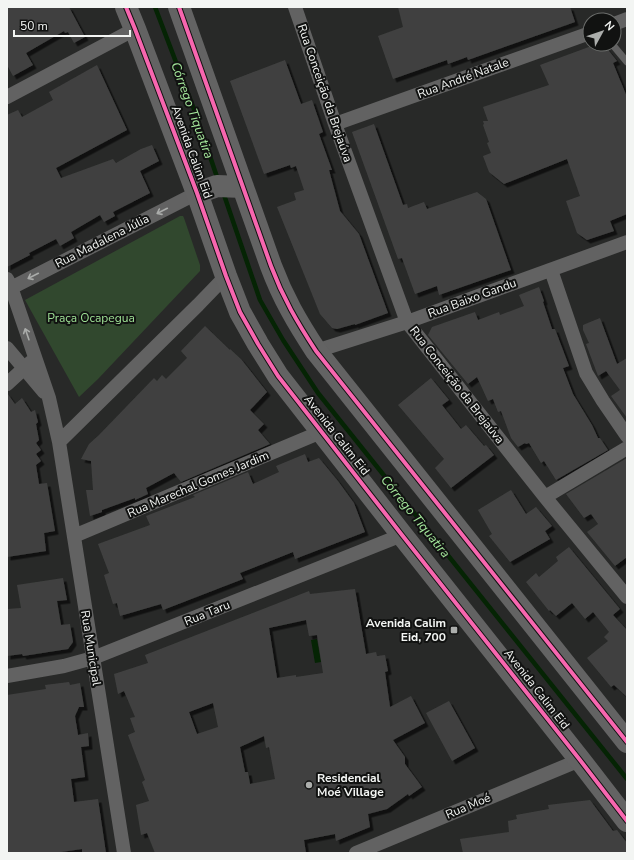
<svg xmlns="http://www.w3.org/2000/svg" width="634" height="860" font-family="'Nunito Sans',sans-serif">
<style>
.green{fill:#31482e}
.water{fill:#052404}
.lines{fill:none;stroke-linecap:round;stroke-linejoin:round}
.stream{stroke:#052404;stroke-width:4.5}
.building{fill:#404140;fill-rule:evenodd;filter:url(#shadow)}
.lane{stroke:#626262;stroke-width:7}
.street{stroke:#626262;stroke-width:14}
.primary{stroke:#636363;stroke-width:22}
.cycleway-casing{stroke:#111211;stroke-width:6}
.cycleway{stroke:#f766af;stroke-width:4}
.oneway{stroke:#aaacaa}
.poi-dot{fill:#acaeac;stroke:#111211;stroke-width:1.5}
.labels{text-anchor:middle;stroke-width:4;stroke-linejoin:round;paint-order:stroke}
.street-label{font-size:12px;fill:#f3f5f3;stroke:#111211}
.park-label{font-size:12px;fill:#9fe296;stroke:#111211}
.poi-label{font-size:12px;font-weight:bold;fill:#f3f5f3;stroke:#111211;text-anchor:end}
.water-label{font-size:13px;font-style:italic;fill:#a5e99c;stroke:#111211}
</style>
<defs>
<filter id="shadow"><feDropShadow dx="3.5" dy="3.5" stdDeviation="0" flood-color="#0009"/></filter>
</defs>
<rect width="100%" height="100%" fill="#282928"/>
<path class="green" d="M180,216H183L184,218L200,265V271L98,379L79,397L25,300Z"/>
<path class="water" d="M317,639L321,662L315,663L311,640Z"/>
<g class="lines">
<path class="stream" d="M155,7L195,112L218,180
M223,192L260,300L283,340L318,393L627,779"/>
</g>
<path class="building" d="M7,7H69L85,37L74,43L68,32L65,33L64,31L26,53L33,65L13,76L7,65Z
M398,7H570L575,22L468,60L467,57L448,64L447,60L393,79L378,36L403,27Z
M597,44L605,46L617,61L613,63L627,97V214L610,221L614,231L587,240L577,233L566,201L580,196L567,159L504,184L489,172L483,156L491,153L487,143L489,142L483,125L484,124L483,121H488L483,107L549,85L540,65Z
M285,60L301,104L312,100L323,132L319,134L332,170H329L340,211L359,234L388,313L355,325V324L337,329L332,328L320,314L277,207L296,200L294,193L304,190L296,166L291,168L290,165L264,174L230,81Z
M97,65L127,130L56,168L61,178L113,159L116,163L141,149L152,145L159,161L140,171L150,193L113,212L115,216L104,222L100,215L71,232L74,238L60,246L56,239L29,253L30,255L7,267V115L18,110L22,117L53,100L49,92Z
M374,124L403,205L407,204L408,208L424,202L427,209L477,192L486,199L511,270L439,295L437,286L415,294L402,258L398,259L352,132Z
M539,287L544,301L543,302L552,329H555L569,366L563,368L573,394L592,425L598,438H600L608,450L556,480L544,461L541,463L529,443L526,444L525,443L518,447L511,438L501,411L498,412L493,399L488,401L477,377L468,384L428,335L432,327L475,312L478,320L499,312L500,315L524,306L519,295Z
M600,318L617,364L627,358V418L611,396L620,390L606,371L598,376L586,344L589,343L583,330V325Z
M205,326L230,350V349L241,359L267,392L250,410L264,424L258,430L270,444L181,482L174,473L146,488L148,494L135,500V498L102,510V512L90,516L86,490H93L91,461L81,459L89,444L99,435L154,378L157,381L162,375L166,379L187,358L181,351Z
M431,378L449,400L442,405L461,429L466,425L484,446L486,445L494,455L451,488L435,468L444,459L398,405Z
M7,393L15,404L22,398L31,412L35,410L38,422L36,424L39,440L36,443L41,450L36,454L41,461L36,465L39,484L47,483L55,531L44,533L46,551L7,557Z
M305,454L308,462L319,458L338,481L354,503L365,532L295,559L293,552L240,573L243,579L163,610L161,604L120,616L117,603L113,604L104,575L109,573L98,544L150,525L146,516L195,497L193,495L248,472L253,484L279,472L276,466Z
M627,458V557L615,566L587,532L598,524L591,514L584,518L566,494Z
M511,490L526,514L536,507L552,526L545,531L550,539L510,562L489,536L492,534L478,510Z
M569,547L620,609L613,615L627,630V697L614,685L611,687L587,658L608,641L604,637L609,632L593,612L585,619L572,603L556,616L550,610L549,611L526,582L536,573L539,577L558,561L556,557Z
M63,578L67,600L57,601L61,625L70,624L73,642L68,649L23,656L22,654L7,656V609L21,608L17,585Z
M355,589L366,654L376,652L377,656L385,655L388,671L385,672L390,707L411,696L425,723L393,740L405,757V764L422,787L409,796L408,794L387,809L368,814L370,827L336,841L335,834L304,840L306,853H155L147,833L141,835L136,805L149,801L142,782L145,780L128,735L135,732L130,718L135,717L124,691L118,694L114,674L148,663L145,655L309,591L310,594ZM306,620L309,636L317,635L323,673L296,677V675L277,678L269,628ZM213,703L218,727L197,734L189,712ZM264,736L266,748L269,747L275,779L250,784L248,772H245L240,747Z
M69,682L70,685L80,683L84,707H79L75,716L78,735L88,733L89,746L81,747L85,777L71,779L74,802L98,799L106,853H82V849L54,853H7V695L46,689L45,685Z
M449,701L475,748L452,761L426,713Z
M590,800L613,831L617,830L627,843V853H463L460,839L509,832L508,821L517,819L516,815L549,809L548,805Z"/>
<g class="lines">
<path class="lane" d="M612,44L627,62"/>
<path class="street" d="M295,7L335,124L407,322L545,497L627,597
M614,24L627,19
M7,97L135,29
M335,124L590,33
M551,270L586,373L603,401L627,436
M7,279L11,287L49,398L59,442L124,853
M7,290L197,193
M7,348L44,392
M316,351L407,322L627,242
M7,384L31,362
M59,442L198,305L226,276
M545,497L627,448
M74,536L321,432
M7,676L64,666L93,658L402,535
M356,853L580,760"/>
<path class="primary" d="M126,7L135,29L197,193L226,276L240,312L258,344L278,376L402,535L580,760L627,821
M179,7L271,266C283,298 297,322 316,351L627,742
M197,193L217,186L243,187"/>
<defs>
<path id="cycleway" d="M126,7L135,29L197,193L226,276L240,312L258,344L278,376L402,535L580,760L627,821
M179,7L271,266C283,298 297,322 316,351L627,742"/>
</defs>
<use href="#cycleway" class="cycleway-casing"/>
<use href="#cycleway" class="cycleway"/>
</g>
<defs><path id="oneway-shaft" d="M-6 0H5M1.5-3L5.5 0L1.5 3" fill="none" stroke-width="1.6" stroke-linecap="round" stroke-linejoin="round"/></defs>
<g class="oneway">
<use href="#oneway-shaft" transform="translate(162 211) rotate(153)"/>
<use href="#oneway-shaft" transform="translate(33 276) rotate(153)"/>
<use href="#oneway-shaft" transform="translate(27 334) rotate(-109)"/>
</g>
<g class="poi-dot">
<rect x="450" y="626" width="8" height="8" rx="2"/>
<circle cx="309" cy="785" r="4"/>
</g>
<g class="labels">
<g class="street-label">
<text transform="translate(463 78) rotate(-20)" y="4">Rua André Natale</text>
<text transform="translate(325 93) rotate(71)" y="4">Rua Conceição da Brejaúva</text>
<text transform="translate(192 152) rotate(70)" y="4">Avenida Calim Eid</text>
<text transform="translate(102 241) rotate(-27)" y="4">Rua Madalena Júlia</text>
<text transform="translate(472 298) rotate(-20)" y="4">Rua Baixo Gandu</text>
<text transform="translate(457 385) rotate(52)" y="4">Rua Conceição da Brejaúva</text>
<text transform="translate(337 435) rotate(52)" y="4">Avenida Calim Eid</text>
<text transform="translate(198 484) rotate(-23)" y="4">Rua Marechal Gomes Jardim</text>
<text transform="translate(207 613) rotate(-22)" y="4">Rua Taru</text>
<text transform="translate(91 648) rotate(81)" y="4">Rua Municipal</text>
<text transform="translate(537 689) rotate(52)" y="4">Avenida Calim Eid</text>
<text transform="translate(468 806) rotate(-23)" y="4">Rua Moé</text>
</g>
<g class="park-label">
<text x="91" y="322">Praça Ocapegua</text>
</g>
<g class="poi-label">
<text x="446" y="627">Avenida Calim<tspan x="446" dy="14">Eid, 700</tspan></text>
<text x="317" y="782" text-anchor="start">Residencial<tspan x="317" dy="14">Moé Village</tspan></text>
</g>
<g class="water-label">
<text transform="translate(193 110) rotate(70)" y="5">Córrego Tiquatira</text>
<text transform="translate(416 516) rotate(51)" y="5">Córrego Tiquatira</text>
</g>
</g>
<rect width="634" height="860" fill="none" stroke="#f3f5f3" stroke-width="16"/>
<g transform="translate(602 32) rotate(50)"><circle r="19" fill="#111211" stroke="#6b6d6b"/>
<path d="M0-3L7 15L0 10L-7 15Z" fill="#acaeac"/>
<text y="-6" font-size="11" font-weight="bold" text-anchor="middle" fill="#f3f5f3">N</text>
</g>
<path d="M14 30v6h116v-6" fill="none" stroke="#f3f5f3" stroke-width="2"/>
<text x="20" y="30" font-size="12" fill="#f3f5f3" stroke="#111211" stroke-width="3" paint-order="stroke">50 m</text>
</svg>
